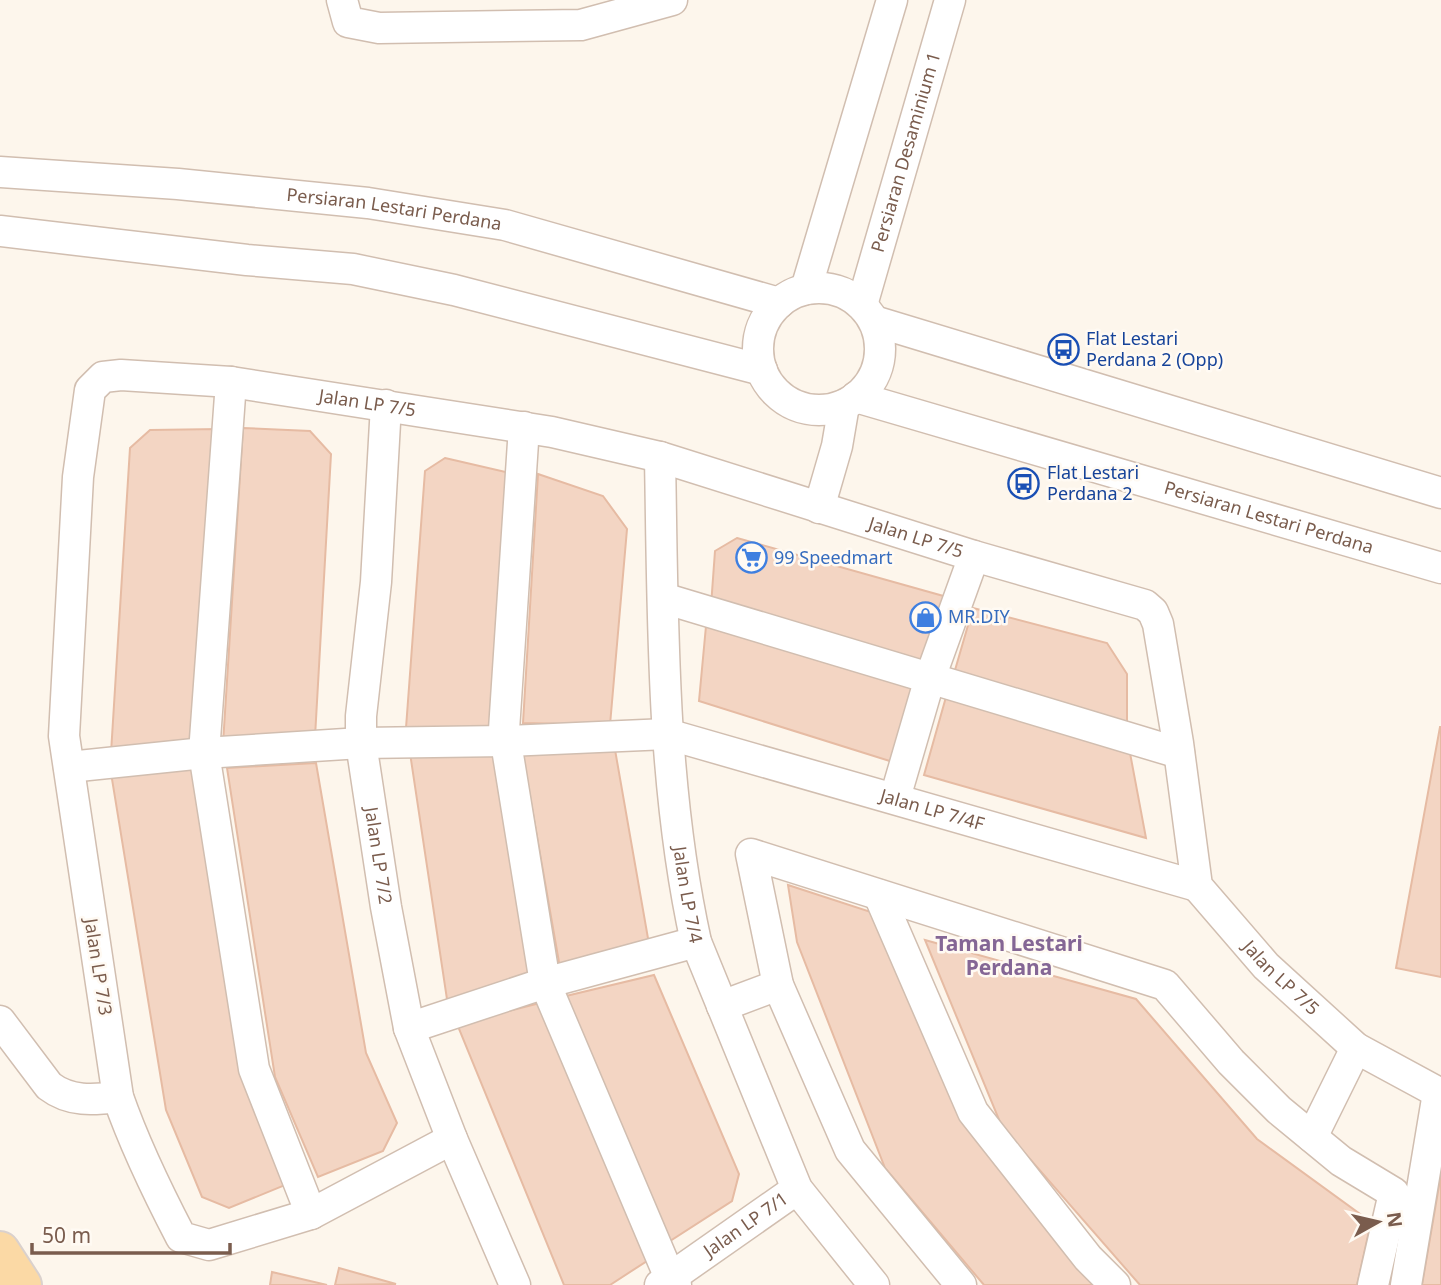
<svg xmlns="http://www.w3.org/2000/svg" width="1441" height="1285" font-family="'Noto Sans',sans-serif">
<style>
.building{fill:#f3d5c3;stroke:#e6bba3;stroke-width:2}
.lines{fill:none;stroke-linecap:round;stroke-linejoin:round}
.minor-casing{stroke:#d1beb0;stroke-width:33}
.major-casing{stroke:#dad1cd;stroke-width:42}
.minor{stroke:#fff;stroke-width:30}
.major{stroke:#fbd9a5;stroke-width:38}
.labels{text-anchor:middle;stroke-width:5;stroke-linejoin:round;paint-order:stroke}
.street-label{font-size:18px;fill:#7a5c4d;stroke:#fffaf3}
.transit-label{font-size:18px;fill:#164399;stroke:#fffaf3;text-anchor:start}
.shop-label{font-size:18px;fill:#366cbe;stroke:#fffaf3;text-anchor:start}
.quarter-label{font-size:21px;font-weight:bold;fill:#846695;stroke:#fffaf3}
</style>
<rect width="100%" height="100%" fill="#fdf6ec"/>
<path class="building" d="M243,428L310,431L331,454L315,737L223,744Z
M219,429L199,749L111,753L130,448L150,430Z
M445,458L510,473L495,727L406,728L425,471Z
M538,474L603,496L627,529L610,725L523,723Z
M737,538L947,597L927,671L711,606L715,551Z
M973,608L1107,643L1127,674V730L953,677Z
M706,626L919,690L896,763L699,701Z
M946,697L1130,753L1146,838L924,775Z
M1440,727H1441V977L1396,968Z
M614,744L649,944L560,968L522,751Z
M496,750L534,976L448,1006L410,753Z
M316,763L366,1053L397,1123L383,1151L318,1177L275,1077L227,768Z
M197,767L295,1181L229,1208L202,1197L166,1110L111,773Z
M788,885L874,913L961,1119L1098,1285H984L885,1168L797,942Z
M925,940L1136,999L1257,1139L1371,1222L1357,1285H1140L1002,1127Z
M654,975L739,1174L732,1201L670,1241L566,996Z
M540,1003L650,1259L610,1285H564L457,1024Z
M1441,1174V1285H1422Z
M339,1268L396,1284L335,1285Z
M272,1272L327,1285H270Z"/>
<g class="lines">
<defs>
<g id="minor">
<path d="M342,0L348,22L379,28L581,25L672,0"/>
<path id="s1" d="M0,172L178,184L368,203L505,225L779,303"/>
<path d="M0,231L247,260L353,269L454,290L762,370"/>
<circle cx="819" cy="349" r="61"/>
<path d="M806,289L892,0"/>
<path id="s2" d="M862,305L950,0"/>
<path d="M874,321L1441,493"/>
<path d="M231,382L204,753L254,1069L311,1214"/>
<path id="s3" d="M856,397L1441,568"/>
<path id="s4" d="M386,405L376,582L361,716V743L386,907L409,1028L452,1139L515,1285"/>
<path d="M524,427L504,730L545,983L670,1278L676,1285"/>
<path id="s5" d="M660,457C663,619 661,783 696,942L797,1189L874,1285"/>
<path d="M819,508L837,446L844,405"/>
<path d="M663,598L1179,753"/>
<path id="s6" d="M69,767L204,753L361,743L506,741L667,734L1197,886"/>
<path d="M895,798L930,678L974,556"/>
<path d="M879,895L973,1112L1088,1258L1115,1285"/>
<path d="M722,1006L778,985"/>
<path d="M0,1021L49,1086C70,1102 93,1100 118,1097"/>
<path d="M409,1028L545,983L696,942"/>
<path d="M1312,1137L1356,1048"/>
<path id="s7" d="M452,1139L311,1214L209,1245L181,1237C157,1191 135,1146 118,1097L64,736L78,477L90,390L103,377L121,375L231,382L552,432L660,457L974,556L1145,605L1153,612L1158,624L1178,743L1197,886L1266,966L1356,1048L1441,1094"/>
<path id="s8" d="M660,1285L797,1189"/>
<path d="M961,1285L850,1150L778,985L751,854L1165,985L1231,1062L1279,1110L1341,1161L1394,1193L1373,1285"/>
<path d="M1406,1285L1438,1093"/>
</g>
<path id="major" d="M0,1251L22,1285"/>
</defs>
<use href="#minor" class="minor-casing"/>
<use href="#major" class="major-casing"/>
<use href="#minor" class="minor"/>
<use href="#major" class="major"/>
</g>
<defs>
<symbol id="bus-ring" viewBox="-11 -11 22 22"><circle r="9.5" fill="#fffaf3" stroke="#1a4fb4" stroke-width="1.5"/><path d="M-5-6H5V4H4V6H2V4H-2V6H-4V4H-5ZM-3.5-4V0h7V-4ZM-3.5 1.2v1.5H-2V1.2ZM2 1.2v1.5H3.5V1.2Z" fill="#1a4fb4"/></symbol>
<symbol id="supermarket-ring" viewBox="-11 -11 22 22"><circle r="9.5" fill="#fffaf3" stroke="#3f7fe0" stroke-width="1.5"/><path d="M-6-5.5h2.5l.6 2H6L4.5 2H-2.5L-4.4-4H-6ZM-1.5 3.2a1.3 1.3 0 1 0 .1 0ZM3 3.2a1.3 1.3 0 1 0 .1 0Z" fill="#3f7fe0"/></symbol>
<symbol id="shop-ring" viewBox="-11 -11 22 22"><circle r="9.5" fill="#fffaf3" stroke="#3f7fe0" stroke-width="1.5"/><path d="M-5-2.5h2.3a2.7 3.5 0 0 1 5.4 0H5L5.5 6h-11ZM-1.5-2.5h3a1.5 2.3 0 0 0-3 0Z" fill="#3f7fe0"/></symbol>
</defs>
<g fill-rule="evenodd">
<use href="#bus-ring" x="1046" y="332" width="35" height="35"/>
<use href="#bus-ring" x="1006" y="466" width="35" height="35"/>
<use href="#supermarket-ring" x="734" y="540" width="35" height="35"/>
<use href="#shop-ring" x="908" y="600" width="35" height="35"/>
</g>
<g class="labels">
<g class="street-label">
<text dy="6" stroke="none"><textPath href="#s2" startOffset="159">Persiaran Desaminium 1</textPath></text>
<text dy="6" stroke="none"><textPath href="#s1" startOffset="396">Persiaran Lestari Perdana</textPath></text>
<text dy="6" stroke="none"><textPath href="#s7" startOffset="1446">Jalan LP 7/5</textPath></text>
<text dy="6" stroke="none"><textPath href="#s3" startOffset="430">Persiaran Lestari Perdana</textPath></text>
<text dy="6" stroke="none"><textPath href="#s7" startOffset="2012">Jalan LP 7/5</textPath></text>
<text dy="6" stroke="none"><textPath href="#s6" startOffset="875">Jalan LP 7/4F</textPath></text>
<text dy="6" stroke="none"><textPath href="#s4" startOffset="453">Jalan LP 7/2</textPath></text>
<text dy="6" stroke="none"><textPath href="#s5" startOffset="439">Jalan LP 7/4</textPath></text>
<text transform="translate(98 967) rotate(81)" y="6">Jalan LP 7/3</text>
<text dy="6" stroke="none"><textPath href="#s7" startOffset="2664">Jalan LP 7/5</textPath></text>
<text dy="6" stroke="none"><textPath href="#s8" startOffset="105">Jalan LP 7/1</textPath></text>
</g>
<g class="transit-label">
<text x="1086" y="345">Flat Lestari<tspan x="1086" dy="21">Perdana 2 (Opp)</tspan></text>
<text x="1047" y="479">Flat Lestari<tspan x="1047" dy="21">Perdana 2</tspan></text>
</g>
<g class="shop-label">
<text x="774" y="564">99 Speedmart</text>
<text x="948" y="623">MR.DIY</text>
</g>
<g class="quarter-label">
<text x="1009" y="951">Taman Lestari<tspan x="1009" dy="24">Perdana</tspan></text>
</g>
</g>
<g transform="translate(1378 1222) rotate(82)" stroke="#fffaf3" stroke-width="5" paint-order="stroke">
<path d="M0-5L12 26L0 18L-12 26Z" fill="#7a5c4d"/>
<text y="-10" font-size="19" font-weight="bold" text-anchor="middle" fill="#7a5c4d">N</text>
</g>
<path d="M32 1243v10h198v-10" fill="none" stroke="#7a5c4d" stroke-width="3.5"/>
<text x="42" y="1243" font-size="21" fill="#7a5c4d" stroke="#fffaf3" stroke-width="5" paint-order="stroke">50 m</text>
</svg>
